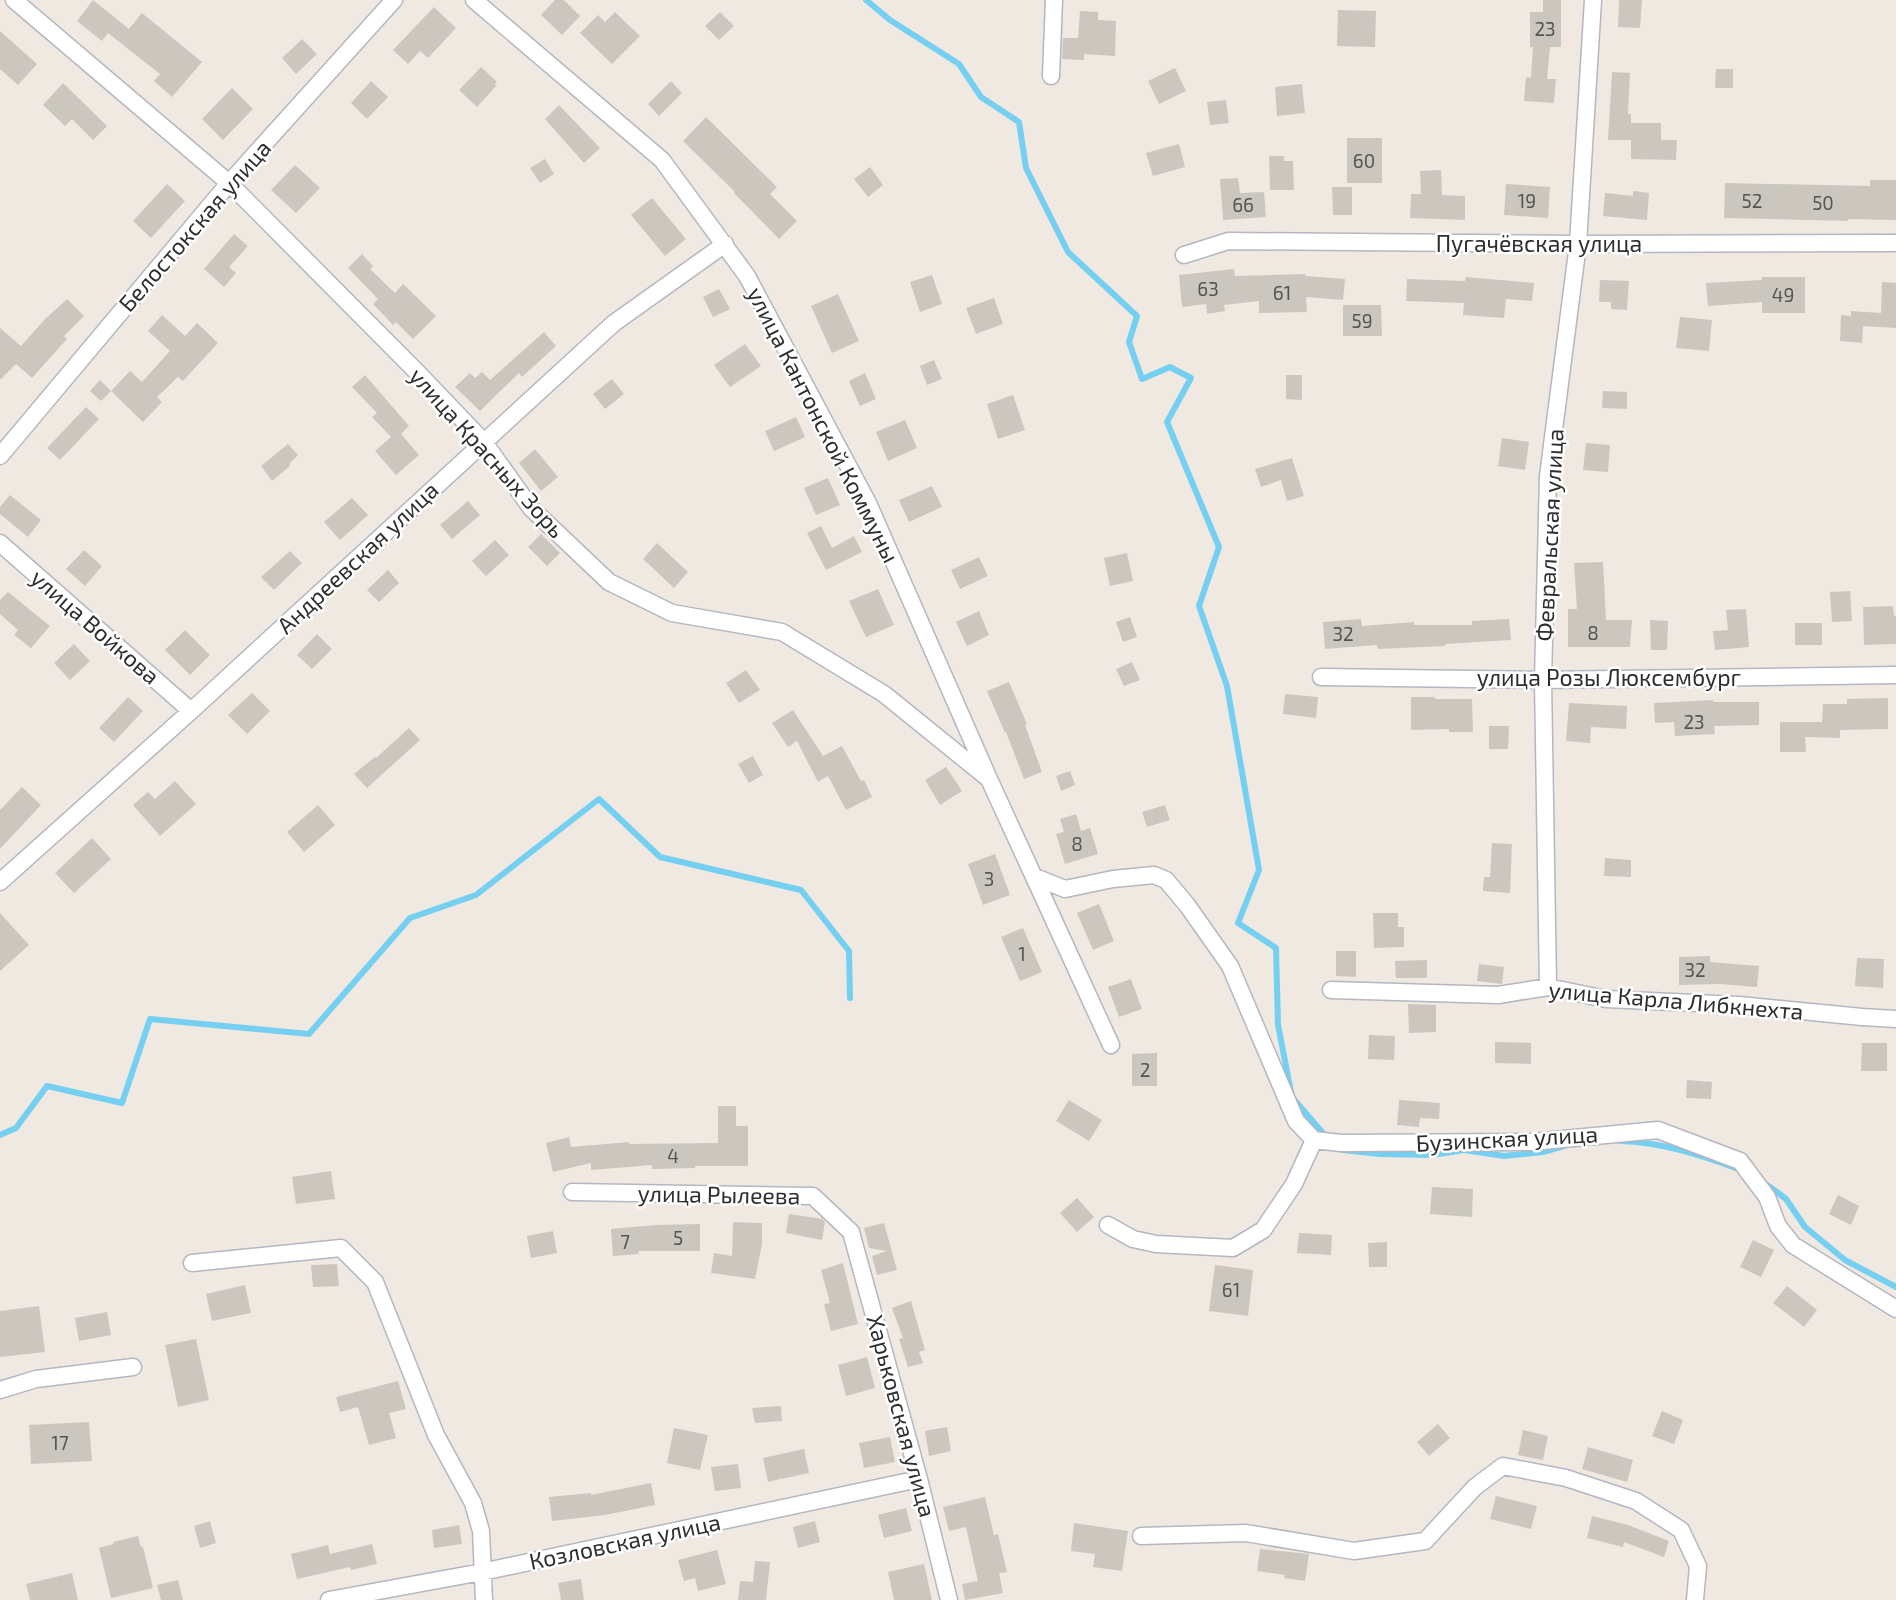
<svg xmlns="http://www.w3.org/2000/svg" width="1896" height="1600" font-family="'Exo 2',sans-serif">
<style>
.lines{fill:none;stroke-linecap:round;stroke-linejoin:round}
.stream{stroke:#75cff0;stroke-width:6}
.building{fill:#cbc7bf}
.street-casing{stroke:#b4b7c1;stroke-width:19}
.street{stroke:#fff;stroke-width:16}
.labels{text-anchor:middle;stroke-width:5;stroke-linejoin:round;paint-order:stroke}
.number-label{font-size:19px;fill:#555452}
.street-label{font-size:23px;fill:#2e2e2e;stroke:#fff}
</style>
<rect width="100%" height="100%" fill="#efe9e1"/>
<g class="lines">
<path class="stream" d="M866,0L890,20L959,64L981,97L1019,122L1026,168L1068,252L1137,316L1129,342L1142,379L1170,367L1191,378L1167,422L1219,547L1199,606L1227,686L1259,870L1238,923L1276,948L1278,1025L1292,1097L1327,1138
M0,1135L16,1128L47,1086L122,1103L150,1019L309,1034L410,918L476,895L599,799L660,857L801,890L849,951L850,998
M1620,1141C1662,1142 1702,1155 1741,1170
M1343,1150L1380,1154L1432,1155L1464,1150L1504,1156L1543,1152L1564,1146
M1763,1182L1786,1199L1805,1227L1845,1260L1896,1287"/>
</g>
<path class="building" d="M93,0L129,29L142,13L202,62L172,97L154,81L160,74L108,33L102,41L77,21Z
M555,0H564L580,16L562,35L541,15Z
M1543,0H1561V47H1550L1547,79H1556L1554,103L1524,101L1526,77L1531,78L1533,47H1530V12H1543Z
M1619,0H1642L1640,28L1618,27Z
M434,7L456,28L428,58L420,51L408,64L393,50Z
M1338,10L1376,11L1375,47L1337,46Z
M1080,11L1098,12V20L1116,21L1115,56L1084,54V60L1062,59L1063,38H1078Z
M615,12L640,36L612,64L580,33L598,15L605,22Z
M720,12L734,26L719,40L705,26Z
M0,31L37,64L18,85L0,69Z
M302,39L317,54L296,74L282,58Z
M481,67L497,82L495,84L496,86L477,107L459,90Z
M1175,68L1186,91L1159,104L1148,81Z
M1716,69H1733V88H1715Z
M1612,72L1630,73L1628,114H1631V123H1661V140H1677L1676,160L1631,159V140H1608Z
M371,81L388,97L367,119L351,103Z
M671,81L682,93L659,116L648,104Z
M63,83L107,126L93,140L72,119L65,126L43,105Z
M1302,84L1305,113L1277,116L1275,87Z
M232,88L253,109L223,140L202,119Z
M1226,100L1229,123L1210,125L1207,102Z
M559,105L600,148L584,163L545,119Z
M706,117L777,187L770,194L797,221L779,239L734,193L735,192L683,141Z
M1347,138H1382V183H1347Z
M1179,144L1185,167L1153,176L1146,153Z
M1269,156H1284V161H1293L1294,190H1270Z
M545,159L554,174L540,183L530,168Z
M295,165L320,188L296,213L271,190Z
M870,167L883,185L868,197L854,179Z
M1441,170L1442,195L1465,196V220L1410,218L1411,194H1421L1420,171Z
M1238,178L1240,193L1264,192L1266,217L1223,220L1220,179Z
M1870,180H1896V220L1848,219V221L1724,218L1725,183L1870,186Z
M167,184L185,201L151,238L133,221Z
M1506,184L1550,187L1548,218L1504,215Z
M1332,187H1352V215H1333Z
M1633,191L1649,193L1647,220L1603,216L1605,193L1633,196Z
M652,198L686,239L665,256L631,215Z
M234,234L248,246L229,267L236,273L224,287L204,269Z
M362,254L373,266L370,269L395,293L403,284L436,316L413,339L396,322L393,325L373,304L378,299L348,268Z
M1234,269L1235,276L1305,274L1306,276L1345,279L1343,300L1306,297L1307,312L1259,313V301L1224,305L1225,311L1207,314L1206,304L1182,307L1179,275Z
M932,275L942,304L920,312L910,282Z
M1466,277L1534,283L1532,301L1506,299L1504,318L1463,315L1464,303L1406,301L1407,279L1465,281Z
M1762,277H1805V313H1762V302L1708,306L1706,283L1762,280Z
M1600,280L1629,281L1627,310L1611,309V302H1599Z
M1882,282L1896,283V328L1863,326L1862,343L1840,341L1841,315L1851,316V311L1881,313Z
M719,289L730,309L713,317L703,297Z
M838,294L859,341L832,353L811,306Z
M994,298L1003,324L976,334L966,308Z
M67,299L84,316L64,336L67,339L32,378L16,364L0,380V328L21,346L45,319Z
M1343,305H1381L1382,336H1343Z
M162,315L185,336L197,323L218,343L183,381L178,377L157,397L162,402L143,422L111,391L130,371L142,382L170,351L148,331Z
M1680,317L1712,320L1709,351L1676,348Z
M544,332L556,346L522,377L519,373L480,411L455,387L470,373L475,378L482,372L490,380Z
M745,344L761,366L730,387L714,365Z
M934,360L942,379L927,385L920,366Z
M865,373L876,399L860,406L849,381Z
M365,375L409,426L401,434L419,455L396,475L375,451L391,437L372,417L377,413L352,387Z
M1286,375H1302V400L1286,399Z
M612,379L624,394L605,409L593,394Z
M100,380L111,391L101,401L90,391Z
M1603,391L1627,392V409L1602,408Z
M1013,395L1025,430L998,439L987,404Z
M86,407L99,419L60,460L47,448Z
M796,417L805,437L774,451L765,431Z
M905,420L917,448L888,461L876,432Z
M1502,438L1529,442L1525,470L1498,466Z
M1586,443L1610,445L1608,472L1583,470Z
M288,444L298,455L289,464L290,466L272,481L261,466Z
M535,449L558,477L541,491L519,463Z
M1292,458L1304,496L1287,501L1281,480L1261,487L1255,469Z
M828,478L840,505L816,515L804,488Z
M932,486L942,507L909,522L899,500Z
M10,495L41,520L28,537L0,514V507Z
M352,498L368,515L340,540L324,522Z
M468,501L480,515L452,539L440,525Z
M821,526L832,548L854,536L862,552L826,570L807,533Z
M541,534L560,553L547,566L528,547Z
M495,540L509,555L486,576L472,561Z
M657,543L688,572L674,588L643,559Z
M84,550L102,566L85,586L66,569Z
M290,551L302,563L274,590L261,577Z
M1127,553L1133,581L1110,586L1104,558Z
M979,557L988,576L960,589L951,570Z
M1603,562L1606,620H1632L1630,647H1568V609H1577L1574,563Z
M388,570L399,583L379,602L367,590Z
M878,589L894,625L866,637L849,601Z
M1850,591L1852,621L1832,622L1830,592Z
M8,592L50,626L31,648L14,635L18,630L0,614V600Z
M1893,606L1894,616H1896V644L1864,645L1863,607Z
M1746,609L1749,647L1715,650L1713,631L1728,630L1726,610Z
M979,611L989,635L967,646L956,622Z
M1130,617L1137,637L1123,642L1116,622Z
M1361,619L1362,626L1414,622V625H1472V621L1509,619L1511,640L1445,644V646L1378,649L1377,645L1325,649L1323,622Z
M1650,620L1668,621L1667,650H1651Z
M1795,623H1822V645H1795Z
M185,630L210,655L190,675L165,650Z
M317,634L332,649L312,669L297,655Z
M74,644L90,661L70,680L54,663Z
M1132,662L1140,680L1124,686L1116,669Z
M746,670L760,690L739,703L726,683Z
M1009,682L1027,724L1025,725L1042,772L1024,779L1006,732L1005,733L987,691Z
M252,693L270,711L247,734L228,715Z
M1285,694L1318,697L1316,718L1283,714Z
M128,697L143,711L114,742L99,728Z
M1411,697H1435V699H1472L1473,732H1449V729L1411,730Z
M1888,698V729L1840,730V738L1805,737L1806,752H1780V722H1822L1823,704H1847V699Z
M1713,700V702H1759V725L1714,726L1715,734L1675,736L1674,722L1655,723L1654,703Z
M1569,703L1627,706L1626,729L1591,727L1590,743L1566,741Z
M793,710L823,756L842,746L861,781L864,780L872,797L846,810L828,776L818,782L797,741L788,747L772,723Z
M1489,726H1509L1508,749H1489Z
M409,728L420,740L367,788L354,774L375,757L376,758Z
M753,756L763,775L749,783L738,764Z
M946,767L962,791L940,805L925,780Z
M1070,771L1075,785L1061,791L1056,776Z
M175,781L196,804L160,836L133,805L148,792L155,799Z
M22,787L41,805L0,849V810Z
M318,805L335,825L304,852L287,832Z
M1165,805L1170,820L1147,827L1142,812Z
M1076,814L1081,831L1090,828L1098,854L1065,864L1056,834L1064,832L1060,819Z
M92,838L111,859L74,893L55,873Z
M1492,843L1512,844L1510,893L1483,891L1484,877H1490Z
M995,854L1010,895L983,905L968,864Z
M1605,858L1631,860V877L1604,876Z
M1099,904L1114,941L1093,950L1077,913Z
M0,913L29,945L0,971Z
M1373,913H1398V927H1404V947L1374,948Z
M1023,928L1042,972L1020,981L1001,937Z
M1336,951H1356V977L1336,976Z
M1710,956V962L1759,966L1757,987L1719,984L1679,985V957Z
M1857,958L1884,959L1883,988L1855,986Z
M1427,960V978H1396L1395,961Z
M1479,964L1504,967L1502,984L1477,981Z
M1131,979L1142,1009L1119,1017L1108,987Z
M1408,1004L1436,1005V1032L1409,1033Z
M1369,1035L1395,1036L1394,1060L1368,1059Z
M1495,1042L1531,1043V1064L1495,1063Z
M1862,1043H1887V1071H1861Z
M1157,1053V1086H1132V1054Z
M1687,1080L1712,1082L1711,1099L1686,1098Z
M1069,1100L1102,1120L1089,1141L1056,1121Z
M1399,1100L1440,1103L1439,1119L1420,1118L1419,1127L1397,1125Z
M718,1106H736V1126H748V1166H695V1168L652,1169V1165L591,1170V1163L553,1172L546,1143L569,1137L571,1147L629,1142V1144L718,1143Z
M331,1171L335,1199L296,1204L292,1177Z
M1432,1187L1473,1189L1472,1217L1430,1214Z
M1838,1195L1859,1206L1851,1225L1829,1214Z
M1077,1198L1094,1217L1077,1232L1060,1213Z
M789,1214L822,1219L825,1222L822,1240L786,1233Z
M733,1222L762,1223V1244L755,1279L711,1273L714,1253L732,1256Z
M884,1223L897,1270L877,1275L872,1256L887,1251L869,1248L864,1228Z
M700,1224V1251H638L639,1254L613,1256L611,1229L656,1225Z
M553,1231L557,1253L531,1258L527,1236Z
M1299,1233L1332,1235L1331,1255L1297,1253Z
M1753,1240L1774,1250L1761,1277L1740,1267Z
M1387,1242V1267H1369L1368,1243Z
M843,1263L858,1324L831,1331L824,1304L830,1303L821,1270Z
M337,1264L339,1286L313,1287L311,1265Z
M1215,1265L1253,1270L1248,1316L1209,1311Z
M245,1285L251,1313L212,1321L206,1294Z
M1787,1286L1817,1310L1804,1327L1773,1303Z
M911,1301L925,1350L919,1352L923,1363L908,1367L899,1339L903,1338L892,1308Z
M39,1306L45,1352L0,1357V1311Z
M107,1312L111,1335L79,1341L75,1318Z
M196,1339L209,1400L178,1407L165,1345Z
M867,1357L875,1388L846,1396L838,1365Z
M398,1381L406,1409L389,1413L396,1438L369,1445L358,1407L340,1412L336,1397Z
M781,1406L782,1421L755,1423L752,1408Z
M1662,1411L1683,1420L1674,1444L1652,1436Z
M89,1422L92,1461L31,1464L29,1425Z
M1438,1424L1450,1438L1429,1456L1417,1442Z
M947,1427L951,1451L929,1456L925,1431Z
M674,1428L708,1435L700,1470L667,1463Z
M1523,1430L1548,1436L1543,1460L1518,1455Z
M890,1437L895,1462L864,1468L859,1443Z
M1588,1447L1633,1460L1627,1482L1582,1469Z
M804,1449L809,1473L781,1479L780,1476V1479L768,1482L763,1458Z
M738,1464L741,1488L715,1491L711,1467Z
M651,1483L655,1505L605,1515L552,1521L549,1497L591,1493V1495Z
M1496,1496L1537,1506L1531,1529L1490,1519Z
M985,1497L994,1535L998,1534L1007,1572L999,1573L1003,1593L965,1600L962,1584L978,1581L966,1527L949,1531L943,1507Z
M906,1508L912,1531L884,1538L878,1515Z
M1592,1516L1628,1525L1669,1541L1664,1557L1624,1542L1623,1547L1587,1538Z
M210,1521L216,1543L200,1548L194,1526Z
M815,1521L820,1542L798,1548L793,1527Z
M1074,1523L1128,1531L1122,1571L1093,1567L1095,1554L1071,1551Z
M459,1525L462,1544L434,1548L432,1530Z
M138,1536L141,1547H143L153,1588L111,1598L99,1548L114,1544L113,1542Z
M372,1544L377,1564L351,1570L350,1567L297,1579L291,1554L328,1545L330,1554Z
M1260,1549L1309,1554L1305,1581L1284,1578L1285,1575L1257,1571Z
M717,1550L726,1584L698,1591L695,1578L684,1581L678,1560Z
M755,1561L770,1562L766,1600H738L740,1581L753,1582Z
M924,1564L932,1600H894L888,1572Z
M72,1573L78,1600H30L26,1584Z
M581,1579L584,1600H561L558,1583Z
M178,1580L183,1600H161L157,1585Z"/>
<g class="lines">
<defs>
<path id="street" d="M14,0L229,183L416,371L484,442L531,508L609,582L672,613L782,632L884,694L989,779
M474,0L662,160L747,276L868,503L989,779L1111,1045
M1051,76L1054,0
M1184,255L1228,241L1578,244L1896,243
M0,456L229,183L394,0
M0,543L191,711
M1321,677L1543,680L1896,675
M1035,877L1065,889L1113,879L1154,875L1166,880L1187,905L1230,966L1296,1121L1314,1140
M0,882L191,711L614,323L725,244
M1548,987L1543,680L1548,476L1578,244L1593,0
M1331,990L1498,995L1548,987L1606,999L1739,1005L1862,1017L1896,1019
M1314,1140L1341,1143L1532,1142L1658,1130L1740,1161L1767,1197L1778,1226L1793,1245L1896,1309
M572,1192L813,1196L851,1232L919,1479L949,1600
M1108,1225L1133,1239L1156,1244L1233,1248L1263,1230L1294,1184L1314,1140
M192,1263L341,1248L375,1282L436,1435L473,1503L481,1531L484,1600
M0,1390L36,1379L133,1367
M1141,1536L1246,1533L1354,1551L1425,1541L1475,1487L1503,1466L1566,1478L1636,1501L1681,1530L1698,1566L1695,1600
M329,1600L482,1572L919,1479"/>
</defs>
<use href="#street" class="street-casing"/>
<use href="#street" class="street"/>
</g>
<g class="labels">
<g class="number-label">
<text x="1545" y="36">23</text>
<text x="1364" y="168">60</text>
<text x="1527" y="208">19</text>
<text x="1752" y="208">52</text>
<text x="1823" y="210">50</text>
<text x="1243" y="212">66</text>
<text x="1208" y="296">63</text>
<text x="1282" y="300">61</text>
<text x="1783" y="302">49</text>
<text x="1362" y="328">59</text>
<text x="1593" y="640">8</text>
<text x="1343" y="641">32</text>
<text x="1694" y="729">23</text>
<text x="1077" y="851">8</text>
<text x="989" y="886">3</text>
<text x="1022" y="961">1</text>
<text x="1695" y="977">32</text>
<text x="1145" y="1077">2</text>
<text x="673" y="1163">4</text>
<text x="678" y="1245">5</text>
<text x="625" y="1249">7</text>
<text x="1231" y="1297">61</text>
<text x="60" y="1450">17</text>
</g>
<g class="street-label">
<text transform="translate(195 226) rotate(-49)" y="8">Белостокская улица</text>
<text x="1539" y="252">Пугачёвская улица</text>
<text transform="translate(823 425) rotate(63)" y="8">улица Кантонской Коммуны</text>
<text transform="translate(487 453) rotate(48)" y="8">улица Красных Зорь</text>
<text transform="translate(1550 535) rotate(-87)" y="8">Февральская улица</text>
<text transform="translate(358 558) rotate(-43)" y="8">Андреевская улица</text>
<text transform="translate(95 627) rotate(41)" y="8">улица Войкова</text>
<text x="1609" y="686">улица Розы Люксембург</text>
<text transform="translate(1676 1001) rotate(5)" y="8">улица Карла Либкнехта</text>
<text transform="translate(1507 1139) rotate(-3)" y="8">Бузинская улица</text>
<text transform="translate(719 1195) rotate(1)" y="8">улица Рылеева</text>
<text transform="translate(901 1416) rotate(75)" y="8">Харьковская улица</text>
<text transform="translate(625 1542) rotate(-12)" y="8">Козловская улица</text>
</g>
</g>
</svg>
